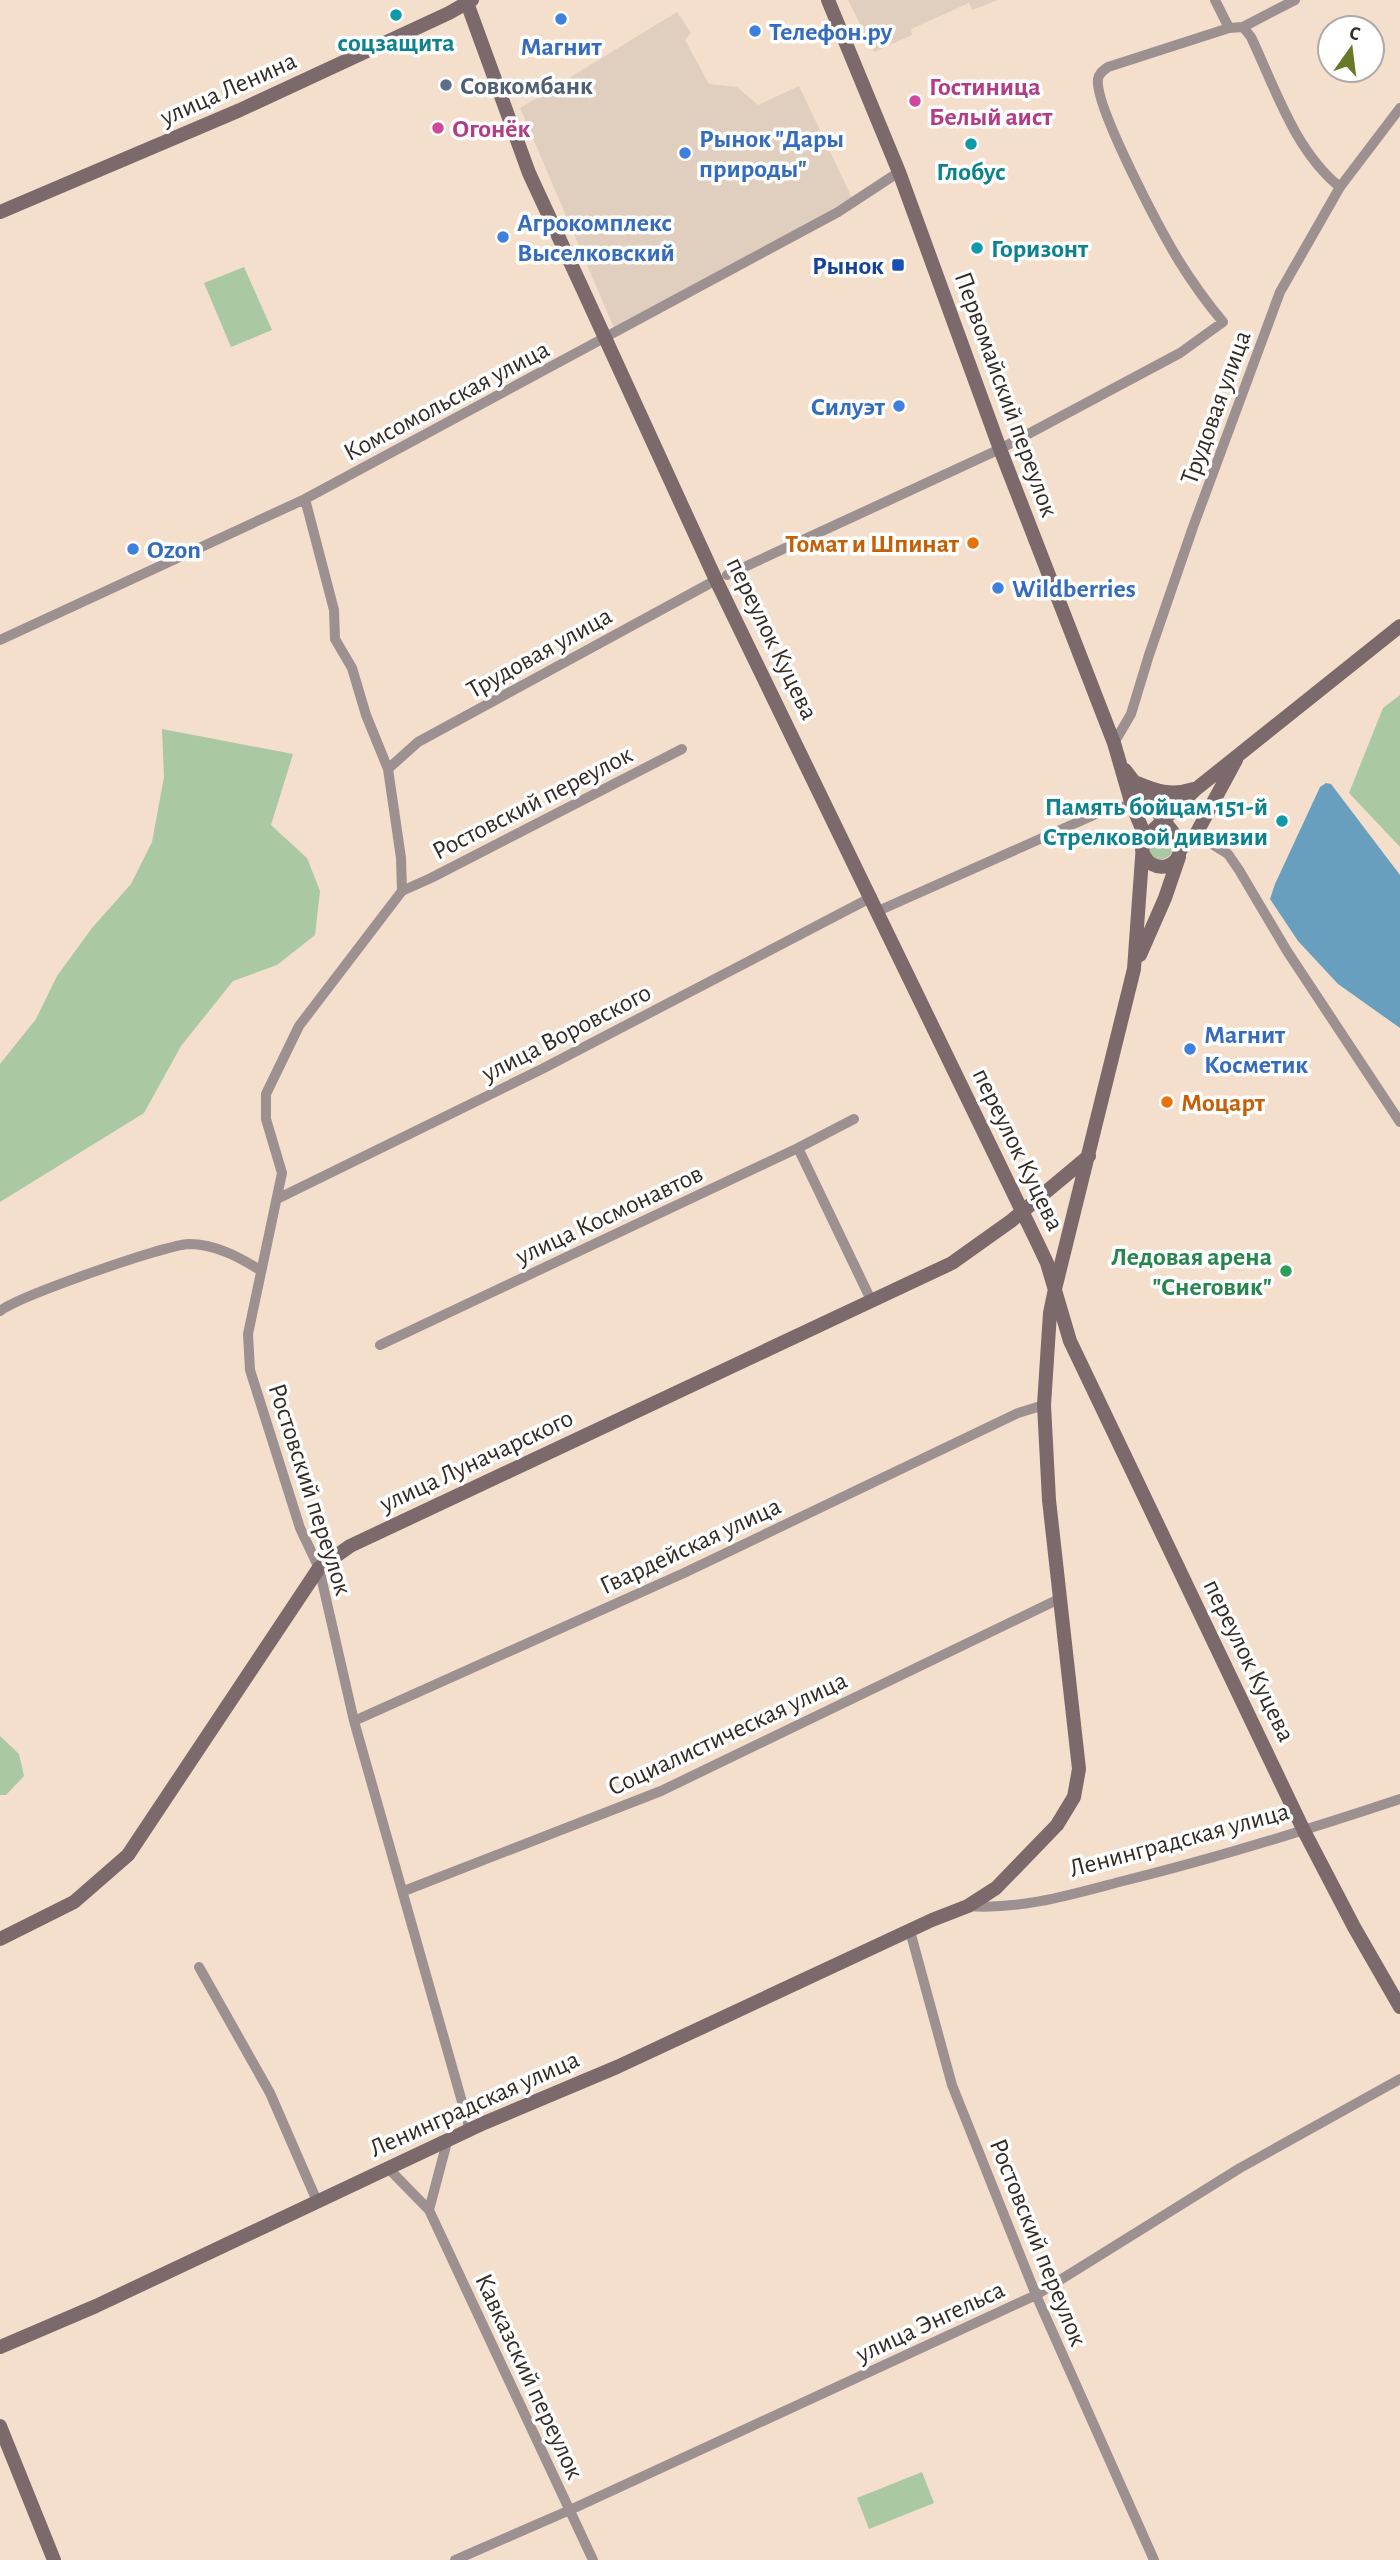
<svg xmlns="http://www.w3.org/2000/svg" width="1400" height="2560" font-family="'Alegreya Sans',sans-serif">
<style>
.commercial{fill:#e0cfbe}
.green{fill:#aac8a2}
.water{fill:#699fbe}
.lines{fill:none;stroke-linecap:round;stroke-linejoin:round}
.street{stroke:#9d9091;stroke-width:10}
.secondary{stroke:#7b696b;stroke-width:14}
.culture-dot{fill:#0f9aa8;stroke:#fff;stroke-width:2.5}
.shop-dot{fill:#3f7fe0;stroke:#fff;stroke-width:2.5}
.service-dot{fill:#5c6f8a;stroke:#fff;stroke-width:2.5}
.hotel-dot{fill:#d1479c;stroke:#fff;stroke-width:2.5}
.transit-dot{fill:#1a4fb4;stroke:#fff;stroke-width:2.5}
.food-dot{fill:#e8710a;stroke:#fff;stroke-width:2.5}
.leisure-dot{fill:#2e9e5b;stroke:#fff;stroke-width:2.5}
.labels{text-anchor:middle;stroke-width:7;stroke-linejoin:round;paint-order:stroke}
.shop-label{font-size:26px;font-weight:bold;fill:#366cbe;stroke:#fff;text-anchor:start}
.culture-label{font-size:26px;font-weight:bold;fill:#0d838f;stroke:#fff}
.service-label{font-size:26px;font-weight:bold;fill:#4e5e75;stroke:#fff;text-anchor:start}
.hotel-label{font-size:26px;font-weight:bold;fill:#b23c85;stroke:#fff;text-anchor:start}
.street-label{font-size:26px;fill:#332b24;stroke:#fff}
.transit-label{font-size:26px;font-weight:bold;fill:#164399;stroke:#fff;text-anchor:end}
.food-label{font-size:26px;font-weight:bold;fill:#c56008;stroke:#fff;text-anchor:end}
.leisure-label{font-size:26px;font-weight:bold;fill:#27864d;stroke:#fff;text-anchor:end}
</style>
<rect width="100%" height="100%" fill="#f3dfcc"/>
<path class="commercial" d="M848,0H998L972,10L969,3L911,29L912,35L874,52Z
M677,12L691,33L685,40L709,84L737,87L758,105L799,86L852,198L614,328L520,108Z"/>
<path class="green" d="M244,267L272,330L231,347L204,283Z
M1400,695V847L1349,793L1383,708Z
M162,729L293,754L271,825L307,858L320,891L315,935L277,965L233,981L181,1046L144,1113L0,1202V1064L36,1019L57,976L92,928L131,884L152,842L164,777Z
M1149 847a12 12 0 1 1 24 0a12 12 0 1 1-24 0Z
M0,1736L19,1754L24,1776L6,1795H0Z
M922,2472L934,2503L869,2529L857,2498Z"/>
<path class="water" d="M1326,783L1331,784L1400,875V1028L1338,984L1298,941L1270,899L1275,884L1320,787Z"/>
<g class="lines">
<path class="street" d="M1215,0L1229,28
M1243,27L1251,37C1275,88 1295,151 1340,187
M305,499L334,610L335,639L352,668L366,715L388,769L401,858L402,891L299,1026L266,1094V1119L282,1173L248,1334L250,1370L300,1528L319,1568L354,1721L470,2130
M727,575L1000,449L1180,353L1223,322C1207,303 1192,282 1179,261C1162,233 1094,106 1098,79C1099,73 1103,71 1108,67L1229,28L1243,27L1295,0
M0,640L305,499L838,212L899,172
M1114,743L1131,714L1149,655L1193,527L1280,292L1340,187L1400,108
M388,769L418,742L716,580
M1196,834L1228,854L1239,870L1287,951L1400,1122
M402,891L431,878L682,749
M878,911L1105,810L1132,805
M798,1148L872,1302
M277,1199L542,1069L872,897
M0,1311C19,1296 165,1245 189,1244C215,1244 239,1257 260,1270
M380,1345L798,1148L854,1119
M354,1721L684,1573L1018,1413L1044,1405
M404,1891L661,1791L1061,1598
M968,1906C1019,1910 1070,1895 1119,1882C1214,1859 1307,1830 1400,1799
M910,1931L952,2085L1036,2295L1154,2560
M199,1967L270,2093L317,2201
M389,2169L429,2210L593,2560
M429,2210L447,2142
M455,2560L570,2510L1036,2295L1240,2168L1400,2079"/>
<path class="secondary" d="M466,0L529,173L584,292L716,580L1038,1244L1047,1263L1070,1341L1304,1831L1354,1927L1400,2007
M828,0L899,172L1000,449L1114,743L1132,805L1146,838
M0,212L240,110L449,13L472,0
M1125,770L1178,839C1189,867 1150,879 1142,850
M1137,783C1158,792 1172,796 1194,789
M1181,849L1196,834L1236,760
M1140,955L1165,898L1179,857
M0,1939L74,1902L128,1855L319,1568L350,1546L952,1263L1011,1221L1089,1156
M0,2347L96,2306L484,2123L617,2067L932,1920L968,1906L996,1888L1057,1825L1074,1797L1079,1769L1049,1500L1044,1405L1050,1313L1055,1289L1134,969L1143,844L1149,834L1196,789L1400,626
M0,2426L54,2560"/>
</g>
<g class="culture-dot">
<circle cx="396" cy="15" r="7"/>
<circle cx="971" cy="144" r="7"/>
<circle cx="977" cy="248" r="7"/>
<circle cx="1282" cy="821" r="7"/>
</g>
<g class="shop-dot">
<circle cx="561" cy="19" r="7"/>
<circle cx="755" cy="31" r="7"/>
<circle cx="685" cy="153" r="7"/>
<circle cx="503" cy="237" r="7"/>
<circle cx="899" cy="406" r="7"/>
<circle cx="133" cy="549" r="7"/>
<circle cx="998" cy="588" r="7"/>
<circle cx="1190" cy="1049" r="7"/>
</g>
<circle class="service-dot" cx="446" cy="85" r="7"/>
<g class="hotel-dot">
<circle cx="915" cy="101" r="7"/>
<circle cx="438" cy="128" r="7"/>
</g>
<rect class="transit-dot" x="891" y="258" width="14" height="14" rx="3.5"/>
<g class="food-dot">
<circle cx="973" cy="543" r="7"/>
<circle cx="1167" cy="1102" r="7"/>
</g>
<circle class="leisure-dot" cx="1286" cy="1271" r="7"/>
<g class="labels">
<g class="shop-label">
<text x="769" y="40">Телефон.ру</text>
<text x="561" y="55" text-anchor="middle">Магнит</text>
<text x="699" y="147">Рынок "Дары<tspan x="699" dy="30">природы"</tspan></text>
<text x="517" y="231">Агрокомплекс<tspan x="517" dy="30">Выселковский</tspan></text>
<text x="885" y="415" text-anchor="end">Силуэт</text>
<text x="147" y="558">Ozon</text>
<text x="1012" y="597">Wildberries</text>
<text x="1204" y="1043">Магнит<tspan x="1204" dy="30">Косметик</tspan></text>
</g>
<g class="culture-label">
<text x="396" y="51">соцзащита</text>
<text x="971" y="180">Глобус</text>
<text x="991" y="257" text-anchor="start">Горизонт</text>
<text x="1268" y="815" text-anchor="end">Память бойцам 151-й<tspan x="1268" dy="30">Стрелковой дивизии</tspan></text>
</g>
<g class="service-label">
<text x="460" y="94">Совкомбанк</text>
</g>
<g class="hotel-label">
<text x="929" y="95">Гостиница<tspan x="929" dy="30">Белый аист</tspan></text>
<text x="452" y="137">Огонёк</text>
</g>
<g class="street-label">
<text transform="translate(228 88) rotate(-24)" y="9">улица Ленина</text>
<text transform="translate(1007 394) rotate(70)" y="9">Первомайский переулок</text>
<text transform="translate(446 400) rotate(-28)" y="9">Комсомольская улица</text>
<text transform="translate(1215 407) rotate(-70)" y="9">Трудовая улица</text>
<text transform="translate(773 638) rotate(64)" y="9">переулок Куцева</text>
<text transform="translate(539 652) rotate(-29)" y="9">Трудовая улица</text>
<text transform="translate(532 802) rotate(-27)" y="9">Ростовский переулок</text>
<text transform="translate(566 1032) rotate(-27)" y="9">улица Воровского</text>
<text transform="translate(1019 1149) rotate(64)" y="9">переулок Куцева</text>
<text transform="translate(609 1214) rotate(-25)" y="9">улица Космонавтов</text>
<text transform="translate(476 1460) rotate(-25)" y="9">улица Луначарского</text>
<text transform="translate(311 1489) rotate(72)" y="9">Ростовский переулок</text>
<text transform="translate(690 1545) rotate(-25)" y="9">Гвардейская улица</text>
<text transform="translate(1250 1660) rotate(64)" y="9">переулок Куцева</text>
<text transform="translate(727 1733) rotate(-25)" y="9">Социалистическая улица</text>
<text transform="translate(1179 1839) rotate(-15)" y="9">Ленинградская улица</text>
<text transform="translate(474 2103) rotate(-24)" y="9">Ленинградская улица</text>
<text transform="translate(1039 2242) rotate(68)" y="9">Ростовский переулок</text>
<text transform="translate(930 2321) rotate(-25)" y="9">улица Энгельса</text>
<text transform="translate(530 2376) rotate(65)" y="9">Кавказский переулок</text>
</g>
<g class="transit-label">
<text x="884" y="274">Рынок</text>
</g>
<g class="food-label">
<text x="959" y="552">Томат и Шпинат</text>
<text x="1181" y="1111" text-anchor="start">Моцарт</text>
</g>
<g class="leisure-label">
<text x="1272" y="1265">Ледовая арена<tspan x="1272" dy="30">"Снеговик"</tspan></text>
</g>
</g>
<g transform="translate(1351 49) rotate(14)"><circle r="33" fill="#ffffff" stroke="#adaaa7" stroke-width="2"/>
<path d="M0-5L12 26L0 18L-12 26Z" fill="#687a28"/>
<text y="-10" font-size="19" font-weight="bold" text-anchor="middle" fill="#332b24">С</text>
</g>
</svg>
